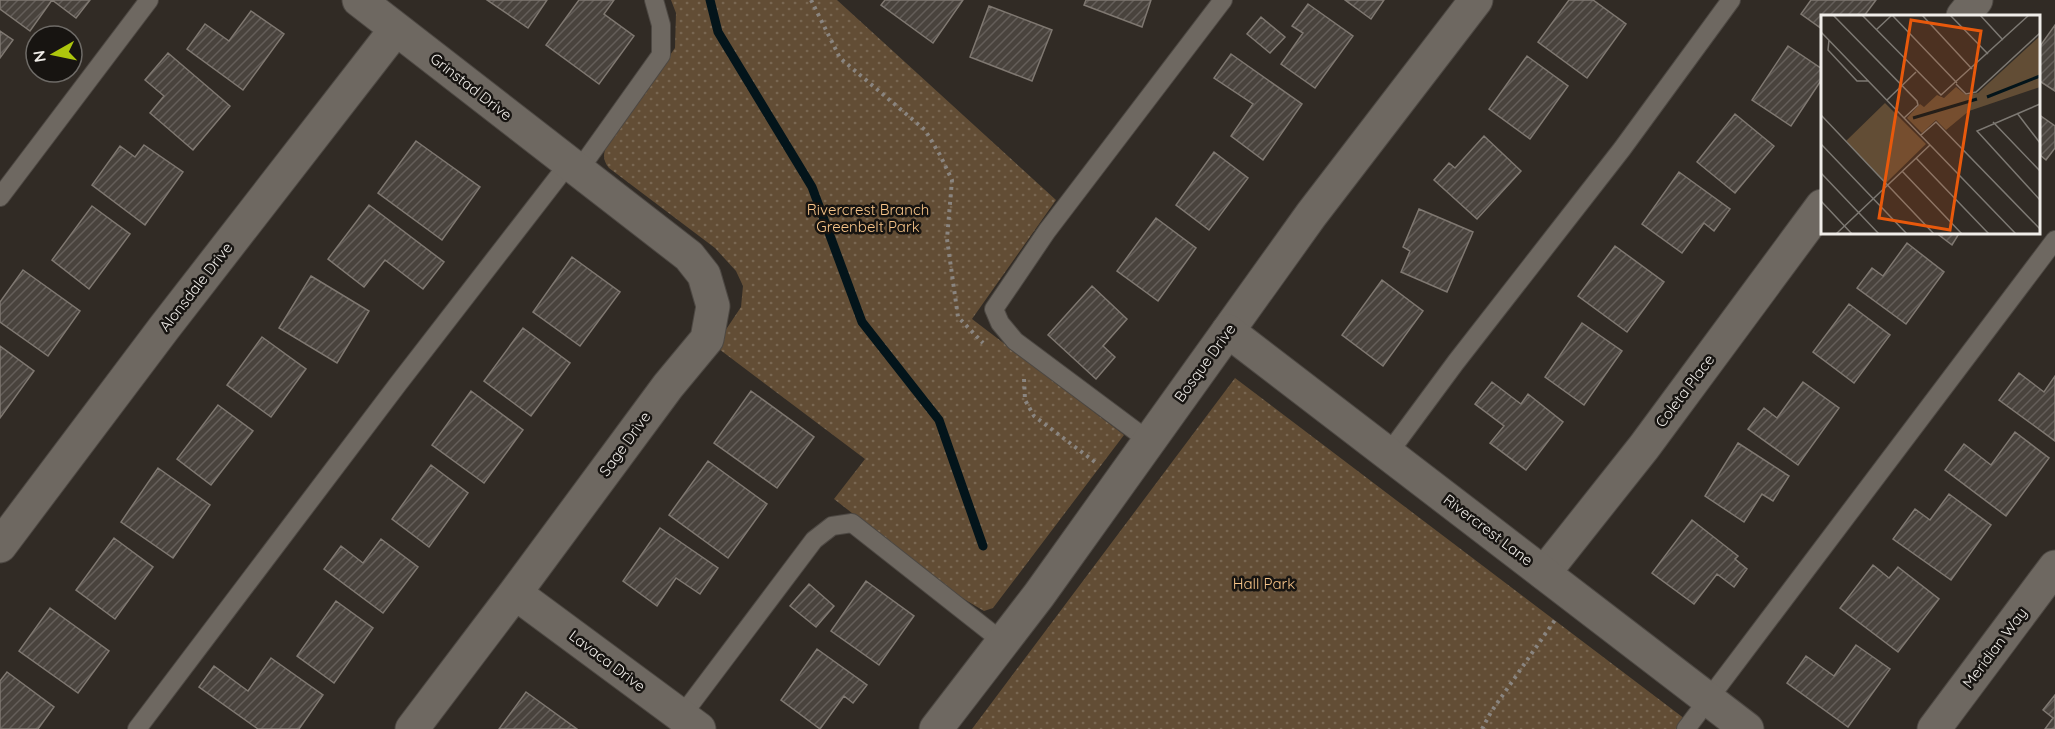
<svg xmlns="http://www.w3.org/2000/svg" width="2055" height="729" font-family="Quicksand,sans-serif">
<style>
.park{fill:url(#park-dots)}
.lines{fill:none;stroke-linecap:round;stroke-linejoin:round}
.stream{stroke:#03141a;stroke-width:9}
.building{fill:url(#building-hatch);stroke:#7f7871;stroke-width:1.5}
.service-casing{stroke:#4d4843;stroke-width:20}
.minor-casing{stroke:#4d4843;stroke-width:35}
.tertiary-casing{stroke:#4d4843;stroke-width:35}
.path{stroke:#8a8580;stroke-width:4;stroke-dasharray:3 4.5;stroke-linecap:butt}
.service{stroke:#6e6861;stroke-width:18}
.minor{stroke:#6e6861;stroke-width:33}
.tertiary{stroke:#6e6861;stroke-width:33}
.labels{text-anchor:middle;stroke-width:5;stroke-linejoin:round;paint-order:stroke}
.street-label{font-size:15px;fill:#f0ede9;stroke:#171411}
.park-label{font-size:15px;fill:#f9c68a;stroke:#171411}
.inset-river{fill:none;stroke:#03141a;stroke-width:3}
.inset-road{fill:none;stroke:#7d7973;stroke-width:1.5}
.view{fill:#e8590c;fill-opacity:0.15;stroke:#e8590c;stroke-width:3}
.inset-edge{fill:none;stroke:#f0ede9;stroke-width:3}
</style>
<defs>
<pattern id="park-dots" width="8" height="8" patternUnits="userSpaceOnUse" patternTransform="scale(1.5)"><rect width="8" height="8" fill="#624d35"/><path d="M2 2h.1M6 6h.1" fill="none" stroke="#796752" stroke-width="1.8" stroke-linecap="round"/></pattern>
<pattern id="building-hatch" width="6" height="6" patternUnits="userSpaceOnUse" patternTransform="scale(1.5)"><rect width="6" height="6" fill="#49433d"/><path d="M-1 1l2-2M0 6l6-6M5 7l2-2" fill="none" stroke="#645e59"/></pattern>
</defs>
<rect width="100%" height="100%" fill="#312b25"/>
<path class="park" d="M671,0H837L1056,200L972,319L1124,435L993,608L984,611L957,595L834,499L865,459L715,346L741,307L743,286L736,271L715,248L609,168C602,159 603,153 608,143L675,48L676,13Z
M1235,378L1685,719L1677,729H972Z"/>
<g class="lines">
<path class="stream" d="M710,0L718,32L812,187L862,322L939,420L983,546"/>
</g>
<path class="building" d="M0,0H90L76,18L52,0L30,31L0,9Z
M487,0H547L528,28Z
M579,0H614L604,14L634,36L599,84L546,45Z
M885,0H963L933,43L881,5Z
M1086,0H1151L1142,27L1084,5Z
M1345,0H1384L1371,19Z
M1569,0H1593L1626,24L1587,78L1538,42Z
M1811,0H1876L1864,16H1822V29L1801,14Z
M1308,4L1353,36L1315,88L1281,64L1303,33L1292,26Z
M989,6L1052,30L1032,81L970,57Z
M251,11L284,34L243,90L187,49L205,24L229,41Z
M1261,17L1285,37L1270,53L1247,34Z
M2055,25V91L2038,80V49Z
M0,31L13,40L0,58Z
M1788,46L1822,69V79L1791,126L1752,100Z
M168,53L230,106L193,150L150,113L164,96L145,80Z
M1231,54L1302,104L1263,160L1231,136L1253,104L1214,78Z
M1527,56L1568,86L1530,139L1489,109Z
M1735,114L1774,146L1735,193L1697,162Z
M2038,114L2055,126V148L2046,160L2040,155L2038,156Z
M1484,136L1521,171L1477,219L1434,180L1449,163L1455,168Z
M416,141L480,187L442,240L378,193Z
M144,145L183,172L145,225L92,185L120,146L135,157Z
M1214,152L1248,178L1209,230L1176,205Z
M1679,172L1730,209L1714,231L1704,223L1682,253L1642,224Z
M369,205L444,262L423,289L385,260L364,287L328,259Z
M92,206L130,234L89,289L52,260Z
M1419,209L1473,232L1447,292L1401,272L1410,251L1403,247Z
M1156,218L1196,248L1158,301L1117,271Z
M1935,232H1960L1952,245Z
M1907,243L1944,272L1906,324L1857,288L1872,268L1883,276Z
M1615,246L1664,282L1627,332L1578,296Z
M572,257L620,292L580,346L533,312Z
M23,270L80,311L48,356L0,322V302Z
M311,276L369,311L337,363L279,328Z
M1382,280L1423,311L1383,366L1342,335Z
M1092,286L1127,319L1103,346L1115,357L1096,379L1048,335Z
M1849,304L1890,335L1854,383L1813,352Z
M1582,323L1622,351L1584,405L1545,377Z
M523,328L570,363L531,416L484,381Z
M262,337L306,369L271,417L227,385Z
M0,346L34,371L0,418Z
M2019,373L2044,392L2055,376V441L1999,400Z
M1492,382L1521,404L1528,394L1563,422L1526,470L1490,443L1504,426L1475,404Z
M1803,382L1839,408L1798,465L1748,429L1764,408L1777,418Z
M471,391L523,430L484,483L432,445Z
M751,391L814,437L777,488L714,443Z
M218,405L253,431L211,485L177,459Z
M2015,432L2049,458L2006,516L1945,470L1964,444L1991,465Z
M1738,443L1789,476L1773,501L1762,494L1744,522L1705,496Z
M708,461L767,504L728,558L669,515Z
M431,465L468,493L429,547L392,519Z
M158,468L210,505L173,558L121,522Z
M1949,494L1991,525L1951,580L1893,539L1915,509L1930,520Z
M1692,520L1738,556L1735,559L1747,569L1734,587L1717,574L1694,604L1652,573Z
M660,528L718,568L700,594L676,578L657,606L623,581Z
M114,538L153,567L115,619L76,590Z
M381,539L418,567L383,613L324,569L341,546L363,563Z
M1873,565L1889,578L1898,567L1939,599L1898,652L1840,608Z
M866,581L914,616L879,665L831,631Z
M809,584L834,606L816,627L790,606Z
M336,601L373,628L334,683L297,656Z
M50,608L109,651L78,693L19,651Z
M1856,645L1890,669L1848,727L1787,683L1806,656L1834,676Z
M817,649L867,685L853,703L844,696L820,729L781,700Z
M271,658L323,695L299,729H258L199,687L214,666L248,691Z
M7,672L54,707L38,729H0V681Z
M526,692L577,729H499Z
M2055,695V729H2045L2053,718L2043,710Z"/>
<g class="lines">
<defs>
<path id="service" d="M579,170L661,55V25L654,0
M0,197L149,0
M1149,441L1015,341L1000,323L994,309L1047,231L1223,0
M1388,454L1456,362L1622,149L1731,0
M677,722L814,540L832,526L852,523L1003,642
M137,729L398,384L569,163
M1686,729L2055,240"/>
<path id="minor" d="M359,0L689,256L704,275L713,306L707,339L668,386L515,593L412,729
M1963,16L1976,0
M0,546L164,328L396,29
M1544,573L1644,447L1822,206
M515,593L699,729
M936,729L1039,595L1311,215L1476,0
M1934,729L2055,567"/>
<path id="tertiary" d="M1228,331L1747,729"/>
</defs>
<use href="#service" class="service-casing"/>
<use href="#minor" class="minor-casing"/>
<use href="#tertiary" class="tertiary-casing"/>
<path class="path" d="M811,0L840,58L925,130L940,155L952,180L947,239L958,317L983,343
M1024,379L1025,400L1034,416L1095,462
M1482,729L1491,712L1555,620"/>
<use href="#service" class="service"/>
<use href="#minor" class="minor"/>
<use href="#tertiary" class="tertiary"/>
</g>
<g class="labels">
<g class="street-label">
<text transform="translate(471 87) rotate(38)" y="5">Grinstad Drive</text>
<text transform="translate(196 287) rotate(-52)" y="5">Alonsdale Drive</text>
<text transform="translate(1205 363) rotate(-54)" y="5">Bosque Drive</text>
<text transform="translate(1685 391) rotate(-53)" y="5">Coleta Place</text>
<text transform="translate(625 444) rotate(-54)" y="5">Sage Drive</text>
<text transform="translate(1488 530) rotate(37)" y="5">Rivercrest Lane</text>
<text transform="translate(1995 648) rotate(-53)" y="5">Meridian Way</text>
<text transform="translate(607 661) rotate(37)" y="5">Lavaca Drive</text>
</g>
<g class="park-label">
<text x="868" y="215">Rivercrest Branch<tspan x="868" dy="17">Greenbelt Park</tspan></text>
<text x="1264" y="589">Hall Park</text>
</g>
</g>
<g transform="translate(1821 15)">
<rect width="219" height="219" fill="#312b25"/>
<path d="M219,21V72L148,96L125,115L115,105L101,118L86,103L99,89L103,92L116,80L123,83L135,72L145,80L157,78ZM64,88L105,129L65,168L25,126Z" fill="#624d35"/>
<path class="inset-river" d="M166,82L219,61M92,103L156,84"/>
<path class="inset-road" d="M12,0L96,86L97,90L83,103M41,0L120,80L208,0M71,0L136,68M101,0L151,54M129,0L167,39M159,0L182,25M55,15L71,0M0,17L195,219M8,25L7,35L36,66H48M135,69L145,79L155,77L219,18M66,85L95,57M219,89L156,116L219,185M196,98L219,128M0,100L113,219M172,107L219,156M100,120L115,107L219,214M0,129L86,219M95,143L168,219M81,156L141,219M0,158L58,219M0,186L31,219M15,219L109,130"/>
<path class="view" d="M90,5L160,16L129,215L58,203Z"/>
<rect width="219" height="219" class="inset-edge"/>
</g>
<g transform="translate(54 54) rotate(261)"><circle r="28" fill="#171411" stroke="#6e6b67" stroke-width="1.5"/>
<path d="M0-4.5L10 22L0 15L-10 22Z" fill="#adc60d"/>
<text y="-9" font-size="16" font-weight="bold" text-anchor="middle" fill="#f0ede9">N</text>
</g>
</svg>
